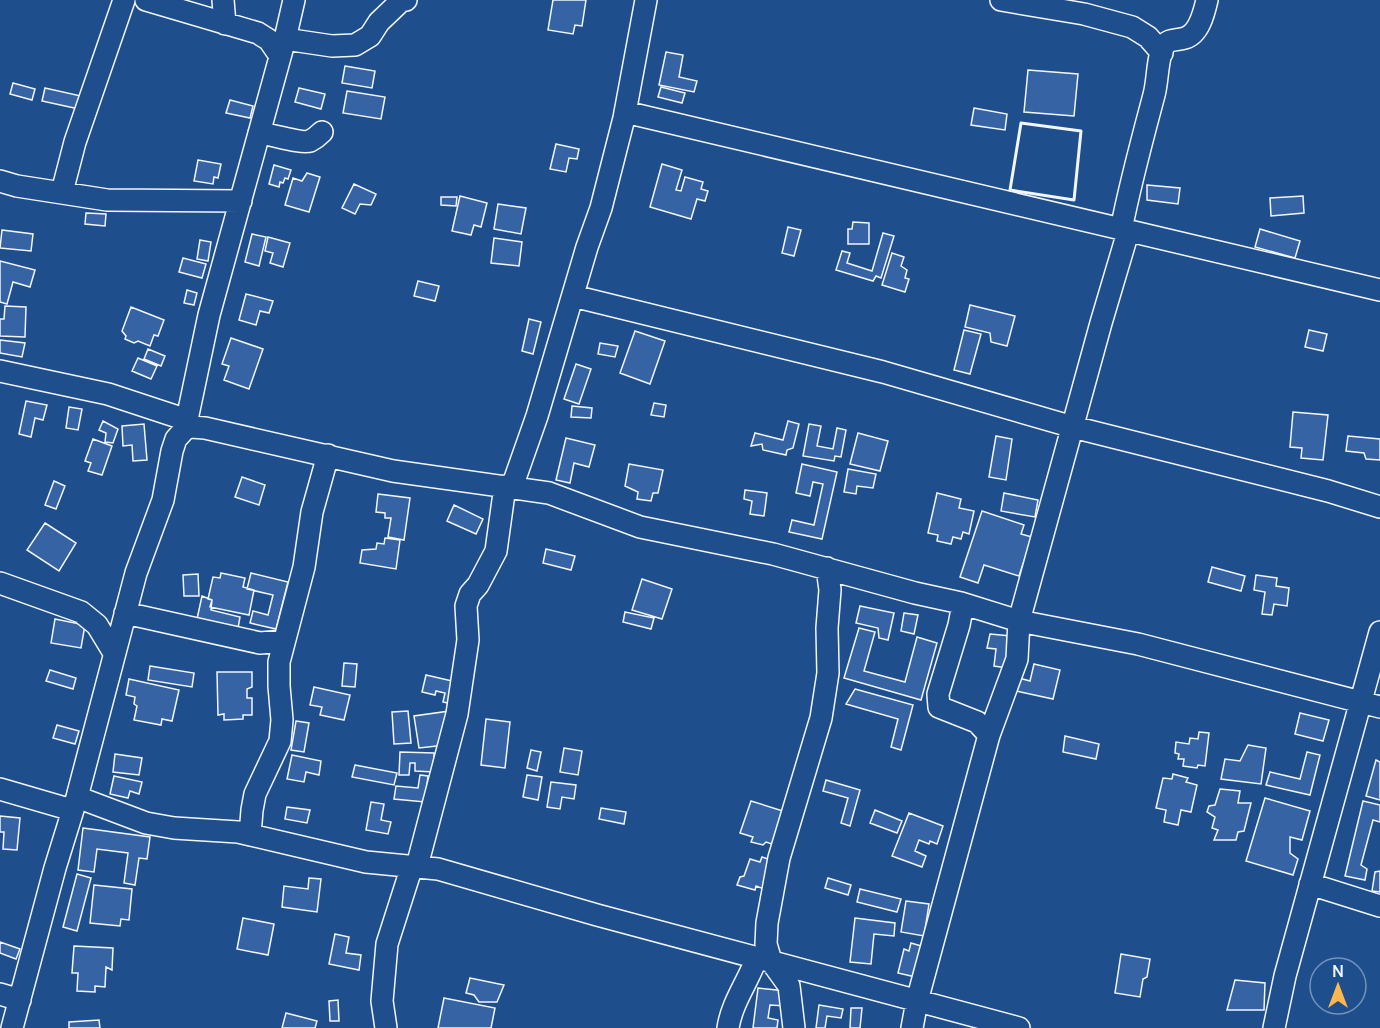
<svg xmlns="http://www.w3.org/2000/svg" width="1380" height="1028" font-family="Manrope,sans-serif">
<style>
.building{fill:#3563a3;stroke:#f2f6ff;stroke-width:1.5}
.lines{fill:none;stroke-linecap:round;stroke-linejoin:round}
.minor-casing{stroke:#f2f6ff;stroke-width:24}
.minor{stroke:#1f4e8c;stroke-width:21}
.wall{stroke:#f2f6ff;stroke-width:3}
</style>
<rect width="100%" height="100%" fill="#1f4e8c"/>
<path class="building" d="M553,0H586L582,26L575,25L573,34L548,30Z
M666,52L683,55L679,77L697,81L694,92L659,85Z
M345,66L375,71L372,88L342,83Z
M1028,70L1078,74L1074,116L1024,112Z
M13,83L35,89L32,100L10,94Z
M661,87L685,93L682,103L658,97Z
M45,88L81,96L79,109L42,101Z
M299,88L325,94L321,109L295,102Z
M347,91L385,97L381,119L343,113Z
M230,100L253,106L250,118L226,113Z
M974,108L1007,114L1005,130L971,125Z
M556,144L579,149L577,159L569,158L566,172L550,169Z
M198,160L221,164L218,178L214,177L213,184L194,181Z
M662,164L682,170L676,190L681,191L685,177L703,182L701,189L708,191L705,201L697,199L691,219L650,207Z
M274,165L291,170L288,179L285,178L283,183L280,182L279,187L269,184Z
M307,173L320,177L309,212L285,205L293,178L302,181Z
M354,184L376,194L371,205L360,204L355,214L342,208Z
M1147,185L1180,188L1178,204L1147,200Z
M460,196L487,203L481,227L474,225L471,235L452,231Z
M1303,196L1304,213L1271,216L1270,198Z
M441,197H457L456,206L441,205Z
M498,204L526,208L521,234L494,229Z
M86,213L106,214L105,226L85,224Z
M853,222L869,223V244H848V229H852Z
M788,227L801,230L794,256L782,253Z
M1260,229L1300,241L1295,258L1255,247Z
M2,230L33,234L31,251L0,248Z
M883,233L894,236L881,278L876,276L873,281L836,270L842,251L850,253L847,263L872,271Z
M252,234L266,237L259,266L245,262Z
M268,237L290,243L283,267L270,263L273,253L265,251Z
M494,238L522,242L519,266L491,263Z
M200,240L211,242L208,261L197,259Z
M892,253L904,257L901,266L907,270L905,278L909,279L905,292L882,285Z
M183,258L206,264L202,278L179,272Z
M0,261L35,270L30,287L13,282L7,304L0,302Z
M418,281L439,286L435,301L414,296Z
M187,290L197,293L194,305L184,303Z
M246,294L273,301L269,313L260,311L256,325L239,320Z
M970,305L1015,316L1007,346L991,342L990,333L965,327Z
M5,306L26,307L25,337L0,336V319H4Z
M131,307L164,320L158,336L154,335L150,346L138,341L134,343L125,339L126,336L122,331Z
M529,319L541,322L533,354L522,351Z
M964,330L981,334L970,374L954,370Z
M1309,330L1327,334L1323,351L1305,347Z
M635,331L665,341L650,384L620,373Z
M231,338L263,349L249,389L224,380L229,366L222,364Z
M0,340L25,343L22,357L0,353Z
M600,343L618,346L615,357L598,354Z
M148,349L165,356L161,366L144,359Z
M138,358L157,366L151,379L132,371Z
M576,364L591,369L579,404L564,399Z
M26,401L47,405L43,420L35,418L31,437L19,434Z
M654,403L666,405L664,417L651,415Z
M572,406L592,408L591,418L571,417Z
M69,407L82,409L78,430L66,428Z
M1293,412L1328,415L1323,460L1301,458L1302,448L1290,447Z
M103,421L118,429L113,443L105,442L106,433L99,430Z
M788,421L799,424L793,448L787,450L786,455L763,450L762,444L751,446L755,433L783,440Z
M144,424L147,460L133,461L132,445L123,446L122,426Z
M809,424L821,426L817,446L833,449L837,428L846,430L841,457L835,456L834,461L803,456Z
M858,433L888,441L880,471L850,464Z
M996,436L1012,439L1006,480L989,477Z
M1348,436L1380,439V460L1366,459L1364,453L1346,451Z
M566,438L595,445L589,467L574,463L570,483L556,480Z
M93,439L112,446L102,475L88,471L91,463L85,461Z
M629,464L663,470L658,493H653L651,501L637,499L638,492L625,486Z
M802,464L837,472L822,539L789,532L792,520L814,525L823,484L813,482L810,496L796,493Z
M848,469L876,474L873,488L857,486L856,494L844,492Z
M242,477L265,485L259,505L235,497Z
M54,481L65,486L56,509L45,505Z
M745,490L767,493L764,516L750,514L752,501L744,499Z
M937,493L961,499L959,508L974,511L969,534L963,532L961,539L953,537L951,544L937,541L938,535L928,533Z
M1004,493L1038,500L1035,517L1001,511Z
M378,494L410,498L404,540L388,537L391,518H385V513L376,512Z
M454,505L483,519L476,534L447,521Z
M982,511L1024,525L1021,534L1032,537L1019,576L984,565L978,583L960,577Z
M45,523L76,543L59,571L27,550Z
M385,538L400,540L396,569L360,563L362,550L376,549L377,543L384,544Z
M546,549L575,556L571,570L543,563Z
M1212,567L1245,576L1241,591L1208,582Z
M221,573L245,578L243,587L254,590L249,615L210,607L212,600L208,599L213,577L220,578Z
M251,573L288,582L276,629L250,623L253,611L268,615L273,595L247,589Z
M198,574L199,596H184L183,575Z
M1256,575L1277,578L1276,586L1289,588L1287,606L1274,604L1272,615L1262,614L1265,592L1254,590Z
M642,579L672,589L662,619L632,610Z
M202,596L212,600L211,610L240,617L238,628L197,619Z
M860,606L894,613L888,640L879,638L878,628L856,623Z
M625,612L654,618L651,629L623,622Z
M904,613L918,615L914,634L901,631Z
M55,619L85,625L81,648L51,643Z
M859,628L875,632L864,671L905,682L917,637L937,643L921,700L844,678Z
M990,634L1011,636L1007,668L994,666L996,649L987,648Z
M344,663L357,664L355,687L342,686Z
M1034,664L1060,670L1053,699L1016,691L1019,678L1030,681Z
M150,666L194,673L192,687L148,680Z
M50,670L76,678L73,689L46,681Z
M217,672H252V687L247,689V698H252V715H243V719L224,720V714L218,715Z
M426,675L461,683L456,705L443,702L445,693L436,691L435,695L422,692Z
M129,679L179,690L172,721L162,719L161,725L134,720L137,706L134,704L135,697L126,695Z
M314,687L350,695L344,720L320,715L322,707L310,705Z
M855,689L913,705L901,750L891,747L898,719L846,704Z
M408,711L411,743L394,744L392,712Z
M450,711L446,745L419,748L414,716Z
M1300,713L1329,720L1323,741L1295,734Z
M486,719L510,722L505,768L481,765Z
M296,721L309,723L304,752L291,750Z
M57,725L79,731L75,744L53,738Z
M1199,732L1209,733L1205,766L1198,765L1197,768L1183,766L1184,759H1178L1179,754L1175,753L1176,742L1189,744L1190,738L1198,739Z
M1065,736L1099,744L1096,759L1063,752Z
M1248,745L1266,748L1261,784L1221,779L1225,759L1240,761Z
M564,748L582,751L578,775L560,772Z
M531,750L541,752L537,771L527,768Z
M400,752L434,753V772L415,771V763H410L409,775H399Z
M1307,752L1320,755L1310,795L1266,785L1270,772L1300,779Z
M115,754L142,758L139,775L113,772Z
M292,755L321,761L319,775L306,772L304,782L287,779Z
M1376,760L1380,762V800L1366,796Z
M355,765L397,773L394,785L352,777Z
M1173,774L1188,778L1186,782L1197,785L1191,812L1181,810L1178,825L1164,822L1166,810L1156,808L1163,778L1172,779Z
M420,775L428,776L425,802L394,799L396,786L418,788Z
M527,775L542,777L538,800L523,797Z
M114,776L142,782L139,794L130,791L128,798L110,794Z
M826,780L860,790L850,826L841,823L848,798L823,791Z
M551,782L576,785L574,799L562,797L560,809L547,807Z
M1220,789L1240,791L1238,803H1251L1244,831L1238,832L1236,840H1214L1218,830L1212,828L1215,817L1207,812L1209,806L1215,805Z
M1265,798L1310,811L1302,840L1290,837V853L1298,859L1293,875L1246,861Z
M751,801L786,812L775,845L766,842L763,845L751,842L753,837L740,833Z
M1363,801L1380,805V822L1373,820L1361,865L1367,869L1365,880L1345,876Z
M371,802L384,804L381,820L391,822L388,834L366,830Z
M287,807L310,810L307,823L285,819Z
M601,808L626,812L624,824L599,819Z
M875,810L902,821L897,833L870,823Z
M909,813L943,826L937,844L930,841L929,844L919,840L915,851L926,856L922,867L892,856Z
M0,816L20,818L17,850L3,849L4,832H0Z
M83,828L150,837L147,859L139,858L135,885L124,883L128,853L97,849L94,872L78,870Z
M762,857L774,861L764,889L756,886L755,890L737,885L740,877L744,876L750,859L760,862Z
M1380,871V892L1372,891L1375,872Z
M77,874L91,878L77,931L63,927Z
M309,878L321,879L317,912L282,907L284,886L308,889Z
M828,878L851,885L848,895L825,888Z
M94,885L132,889L129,920L121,919L120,926L90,923Z
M860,889L901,899L897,912L857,902Z
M906,901L929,904L924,936L901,932Z
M243,918L274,924L268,955L237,949Z
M855,918L895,923L894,936L874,934L871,964L850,962Z
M335,934L349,937L346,953L361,955L359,970L329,964Z
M0,942L20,949L16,959L0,953Z
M911,943L928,948L920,978L898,973L904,949L909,951Z
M74,946L113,948L112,970L106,967L105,987L95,986V992L77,991L78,973H72Z
M1121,954L1150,959L1147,977L1143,979L1140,997L1115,993Z
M470,978L504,985L497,1002H479L474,995L466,993Z
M1235,980L1265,983L1264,1010H1227Z
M758,988L786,991L787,1006L770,1005L768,1018L778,1020L777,1028H753Z
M444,998L495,1008L491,1028H438Z
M338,1000L339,1021H330L329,1001Z
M819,1005L843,1009L841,1018L827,1016L825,1028H816Z
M851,1008H862L860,1028H850Z
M286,1013L317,1021L315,1028H282Z
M99,1020L100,1028H69V1022Z"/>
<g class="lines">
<defs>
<path id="minor" d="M146,0L258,33L269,40L280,56
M223,0L225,24
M1001,0L1084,14L1132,27L1148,37L1162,53
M285,39L332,46L355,45L370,36L379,22L401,1L406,0
M625,112L1380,290
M259,133C271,134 301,144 310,141C314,139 319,135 322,132
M0,181L17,186L107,200L241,201
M62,192L75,142L124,0
M1121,230C1130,184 1142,140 1154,95C1158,81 1157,57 1164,46C1169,38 1177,41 1185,38C1199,34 1204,13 1207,0
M573,296L883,372L1073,427L1328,491L1380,507
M0,371L108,394L187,420
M185,429L191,427L205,428L393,471L549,493L640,527L773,554L915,593L961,603L1019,621L1138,644L1380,707
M512,487L537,416L587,247L601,208L624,118L646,0
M0,583L81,612L97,625L114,653
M963,604L959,625L938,694L939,707L977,722L989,735
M125,613L260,643L284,641
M0,789L72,810
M77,797L146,823L174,828L238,832L366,862L438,869L597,915L1019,1028
M250,835L252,810L255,794L280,741L282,720L279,686V662L304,567L312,512L328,455
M417,866L457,714L468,640L466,606L470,594L478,585L496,551L505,486
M1310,884L1380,906
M0,994L20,1000
M12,1028L55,868L77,797L136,573L163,500L172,451L176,439L185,429L209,315L285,39L294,0
M386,1028L382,1001L387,944L412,866
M728,1028C732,1002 748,982 757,957
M794,1028L789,986L771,961L766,944L767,923L779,858L821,718L828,673L827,628L830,590L827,568
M912,1028L917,1001L989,735L1017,659L1019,621L1101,323L1128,232
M1274,1028L1285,976L1380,632"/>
</defs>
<use href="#minor" class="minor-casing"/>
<use href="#minor" class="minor"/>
<path class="wall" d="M1021,123L1081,131L1074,200L1010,190Z"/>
</g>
<g transform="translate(1338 986)"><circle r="28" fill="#1f4e8c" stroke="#7391ba" stroke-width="1.5"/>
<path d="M0-4.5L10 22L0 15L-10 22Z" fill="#ffb74d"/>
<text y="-9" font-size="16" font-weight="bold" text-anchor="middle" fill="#f2f6ff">N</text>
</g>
</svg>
